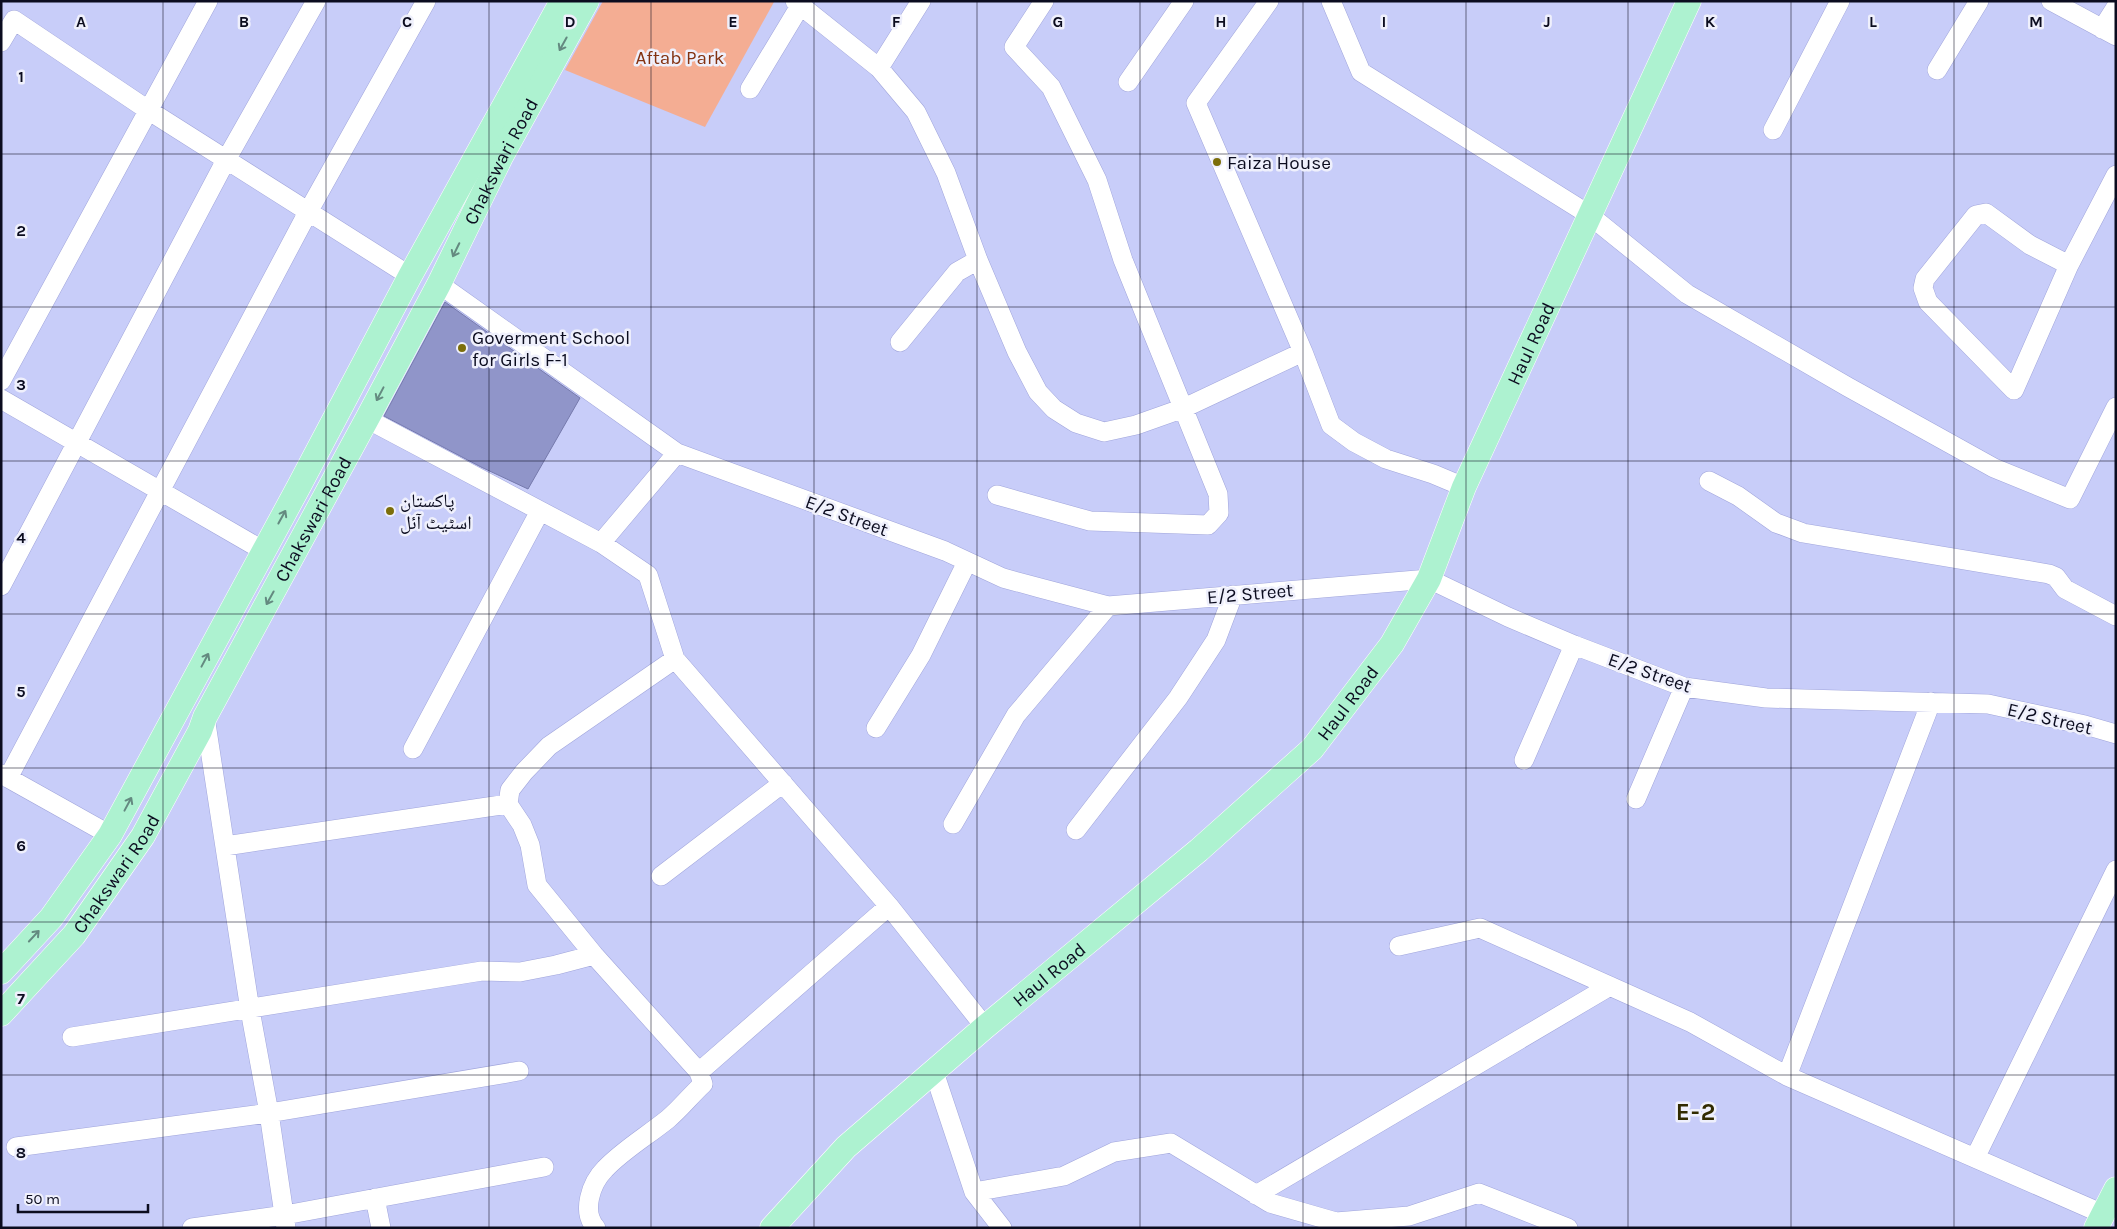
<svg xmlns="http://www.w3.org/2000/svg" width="2117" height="1229" font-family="Karla,'Noto Naskh Arabic',sans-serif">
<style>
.green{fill:#f4ad93}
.building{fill:#9095c9;stroke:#7579ac}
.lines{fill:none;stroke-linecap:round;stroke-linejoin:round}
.minor-casing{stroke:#a0a5db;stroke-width:20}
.major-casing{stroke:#fff;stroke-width:25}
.minor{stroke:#fff;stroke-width:19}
.major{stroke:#adf2d0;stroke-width:24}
.oneway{stroke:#648a80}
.grid{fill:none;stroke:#0b0c1f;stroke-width:1;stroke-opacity:0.55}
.poi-dot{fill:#7c6e0a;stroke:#eff0fc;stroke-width:2}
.labels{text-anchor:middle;stroke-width:5;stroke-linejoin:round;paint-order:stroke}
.park-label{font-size:19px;fill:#833211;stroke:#eff0fc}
.street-label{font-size:19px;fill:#0b0c1f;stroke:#eff0fc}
.poi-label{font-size:19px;fill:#0b0c1f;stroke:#eff0fc;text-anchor:start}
.district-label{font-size:24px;font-weight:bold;letter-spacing:1px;fill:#322b00;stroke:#eff0fc}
.grid-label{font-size:16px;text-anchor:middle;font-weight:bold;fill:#0b0c1f;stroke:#eff0fc;stroke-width:5;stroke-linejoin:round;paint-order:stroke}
</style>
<rect width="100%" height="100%" fill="#c8cdf9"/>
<path class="green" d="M603,1H773L774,2L705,127L565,70Z"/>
<path class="building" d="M445,302L580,398L528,489L481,467L384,416Z"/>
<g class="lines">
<defs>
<path id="minor" d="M795,1L879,68L916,112L946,173L978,260L1017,352L1038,392L1054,409L1076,423L1104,432L1136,425L1184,408L1303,352
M1269,1L1196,103L1303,352L1331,425L1354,442L1386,459L1433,474L1464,487
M1331,1L1361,72L1588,214L1687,294L1848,387L1994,468L2070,499L2116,407
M2051,1L2116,36
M2102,29L2116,7
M1,42L14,20L148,110L410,276
M879,68L921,1
M1937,70L1979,1
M1128,82L1184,1
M750,89L803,1
M1773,130L1840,1
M2069,265L2030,245L1986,213L1976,215L1925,279L1923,288L1928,302L2014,390L2069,265L2116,175
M439,284L677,453L945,551L1003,578L1040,588L1108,606L1429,579L1508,617L1574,645L1684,687L1766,698L1988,704L2085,725L2116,734
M900,342L957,272L978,260
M1,381L208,1
M1,399L264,551
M367,419L601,543L648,575L675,659L889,906L985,1027
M1709,481L1738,496L1776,523L1803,533L2049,574L2056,577L2065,589L2116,616
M997,495L1090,521L1208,525L1219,513L1218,494L1123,260L1097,180L1051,87L1014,47L1044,1
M601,543L677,453
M1,586L226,160L316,1
M675,659L549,746L524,772L510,790L508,804L522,825L530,845L537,885L594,955L699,1072
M205,717L250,1010L269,1113L286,1228
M876,728L921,655L967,562
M413,749L540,511
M1524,760L1574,645
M1,774L110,835
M8,778L308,212L426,1
M1636,799L1684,687
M953,824L1016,715L1108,606
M1076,830L1178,698L1216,640L1233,595
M225,846L508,804
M661,876L783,783
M1399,946L1480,928L1690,1022L1787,1076L2103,1214
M72,1037L482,971L520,972L556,965L594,955
M934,1072L974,1192L1002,1228
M1787,1076L1931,702
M16,1147L269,1113L519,1071
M1975,1158L2116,870
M974,1192L1064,1176L1114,1152L1171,1143L1270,1203L1336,1222L1409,1216L1479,1193L1568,1228
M1256,1195L1610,986
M375,1198L381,1228
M192,1228L285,1215L544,1167
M596,1228C581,1212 591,1183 605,1169C623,1150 647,1136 668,1119C680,1109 691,1095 703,1084L699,1072L889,906"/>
<g id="major">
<path d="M1,972L51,918L110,835L298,488L410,276L562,1"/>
<path id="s1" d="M1,1014L74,935L143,836L200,731L205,717L367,419L439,284L501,157L587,1"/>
<path id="s2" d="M772,1228L846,1147L985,1027L1199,850L1312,749L1392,644L1429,579L1464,487L1689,1"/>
<path d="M2096,1228L2116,1189"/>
</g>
</defs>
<use href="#minor" class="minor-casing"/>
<use href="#major" class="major-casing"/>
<use href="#minor" class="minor"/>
<use href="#major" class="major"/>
</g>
<defs><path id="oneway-shaft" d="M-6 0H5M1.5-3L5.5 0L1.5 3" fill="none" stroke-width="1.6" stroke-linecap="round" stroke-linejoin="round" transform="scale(1.25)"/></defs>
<g class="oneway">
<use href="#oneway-shaft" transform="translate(563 44) rotate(119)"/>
<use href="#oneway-shaft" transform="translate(456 250) rotate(116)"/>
<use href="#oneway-shaft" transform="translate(380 394) rotate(118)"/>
<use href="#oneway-shaft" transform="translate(282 517) rotate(-61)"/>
<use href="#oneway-shaft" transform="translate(270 598) rotate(119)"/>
<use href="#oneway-shaft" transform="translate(205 660) rotate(-62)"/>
<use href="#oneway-shaft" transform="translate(128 804) rotate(-62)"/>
<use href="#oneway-shaft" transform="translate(34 936) rotate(-47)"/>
</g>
<path class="grid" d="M163,1V1228M326,1V1228M489,1V1228M651,1V1228M814,1V1228M977,1V1228M1140,1V1228M1303,1V1228M1466,1V1228M1628,1V1228M1791,1V1228M1954,1V1228M1,154H2116M1,307H2116M1,461H2116M1,614H2116M1,768H2116M1,922H2116M1,1075H2116"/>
<g class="poi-dot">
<circle cx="1217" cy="162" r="5"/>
<circle cx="462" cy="348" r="5"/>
<circle cx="390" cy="511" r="5"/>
</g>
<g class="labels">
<g class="park-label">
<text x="680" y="64">Aftab Park</text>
</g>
<g class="street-label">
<text dy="7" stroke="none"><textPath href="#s1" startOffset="992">Chakswari Road</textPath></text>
<text dy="7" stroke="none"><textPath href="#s2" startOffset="1186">Haul Road</textPath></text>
<text transform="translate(847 515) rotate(20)" y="7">E/2 Street</text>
<text dy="7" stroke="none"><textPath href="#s1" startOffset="588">Chakswari Road</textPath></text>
<text transform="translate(1250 593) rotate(-5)" y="7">E/2 Street</text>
<text transform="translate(1650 672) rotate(19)" y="7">E/2 Street</text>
<text dy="7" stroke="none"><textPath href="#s2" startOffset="781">Haul Road</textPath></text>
<text transform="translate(2050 718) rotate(13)" y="7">E/2 Street</text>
<text dy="7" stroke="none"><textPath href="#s1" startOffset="182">Chakswari Road</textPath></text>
<text dy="7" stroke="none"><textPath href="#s2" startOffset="376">Haul Road</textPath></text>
</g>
<g class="poi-label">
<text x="1227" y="169">Faiza House</text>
<text x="472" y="344">Goverment School<tspan x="472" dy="22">for Girls F-1</tspan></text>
<text x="400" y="507">پاکستان<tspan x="400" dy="22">اسٹیٹ آئل</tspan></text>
</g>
<g class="district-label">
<text x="1696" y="1120">E-2</text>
</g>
</g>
<g class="grid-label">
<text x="81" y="27">A</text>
<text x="244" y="27">B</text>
<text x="407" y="27">C</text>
<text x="570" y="27">D</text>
<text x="733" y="27">E</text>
<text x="896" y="27">F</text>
<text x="1058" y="27">G</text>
<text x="1221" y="27">H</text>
<text x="1384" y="27">I</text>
<text x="1547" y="27">J</text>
<text x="1710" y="27">K</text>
<text x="1873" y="27">L</text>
<text x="2036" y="27">M</text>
<text x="21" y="82">1</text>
<text x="21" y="236">2</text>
<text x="21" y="390">3</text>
<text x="21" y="543">4</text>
<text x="21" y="697">5</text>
<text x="21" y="851">6</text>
<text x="21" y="1004">7</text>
<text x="21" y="1158">8</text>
</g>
<rect width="2117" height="1229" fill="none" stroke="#0b0c1f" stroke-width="5"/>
<path d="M18 1204v8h130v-8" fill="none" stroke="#0b0c1f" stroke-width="2.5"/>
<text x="25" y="1204" font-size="15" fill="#0b0c1f" stroke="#eff0fc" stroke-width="4" paint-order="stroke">50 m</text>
</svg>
